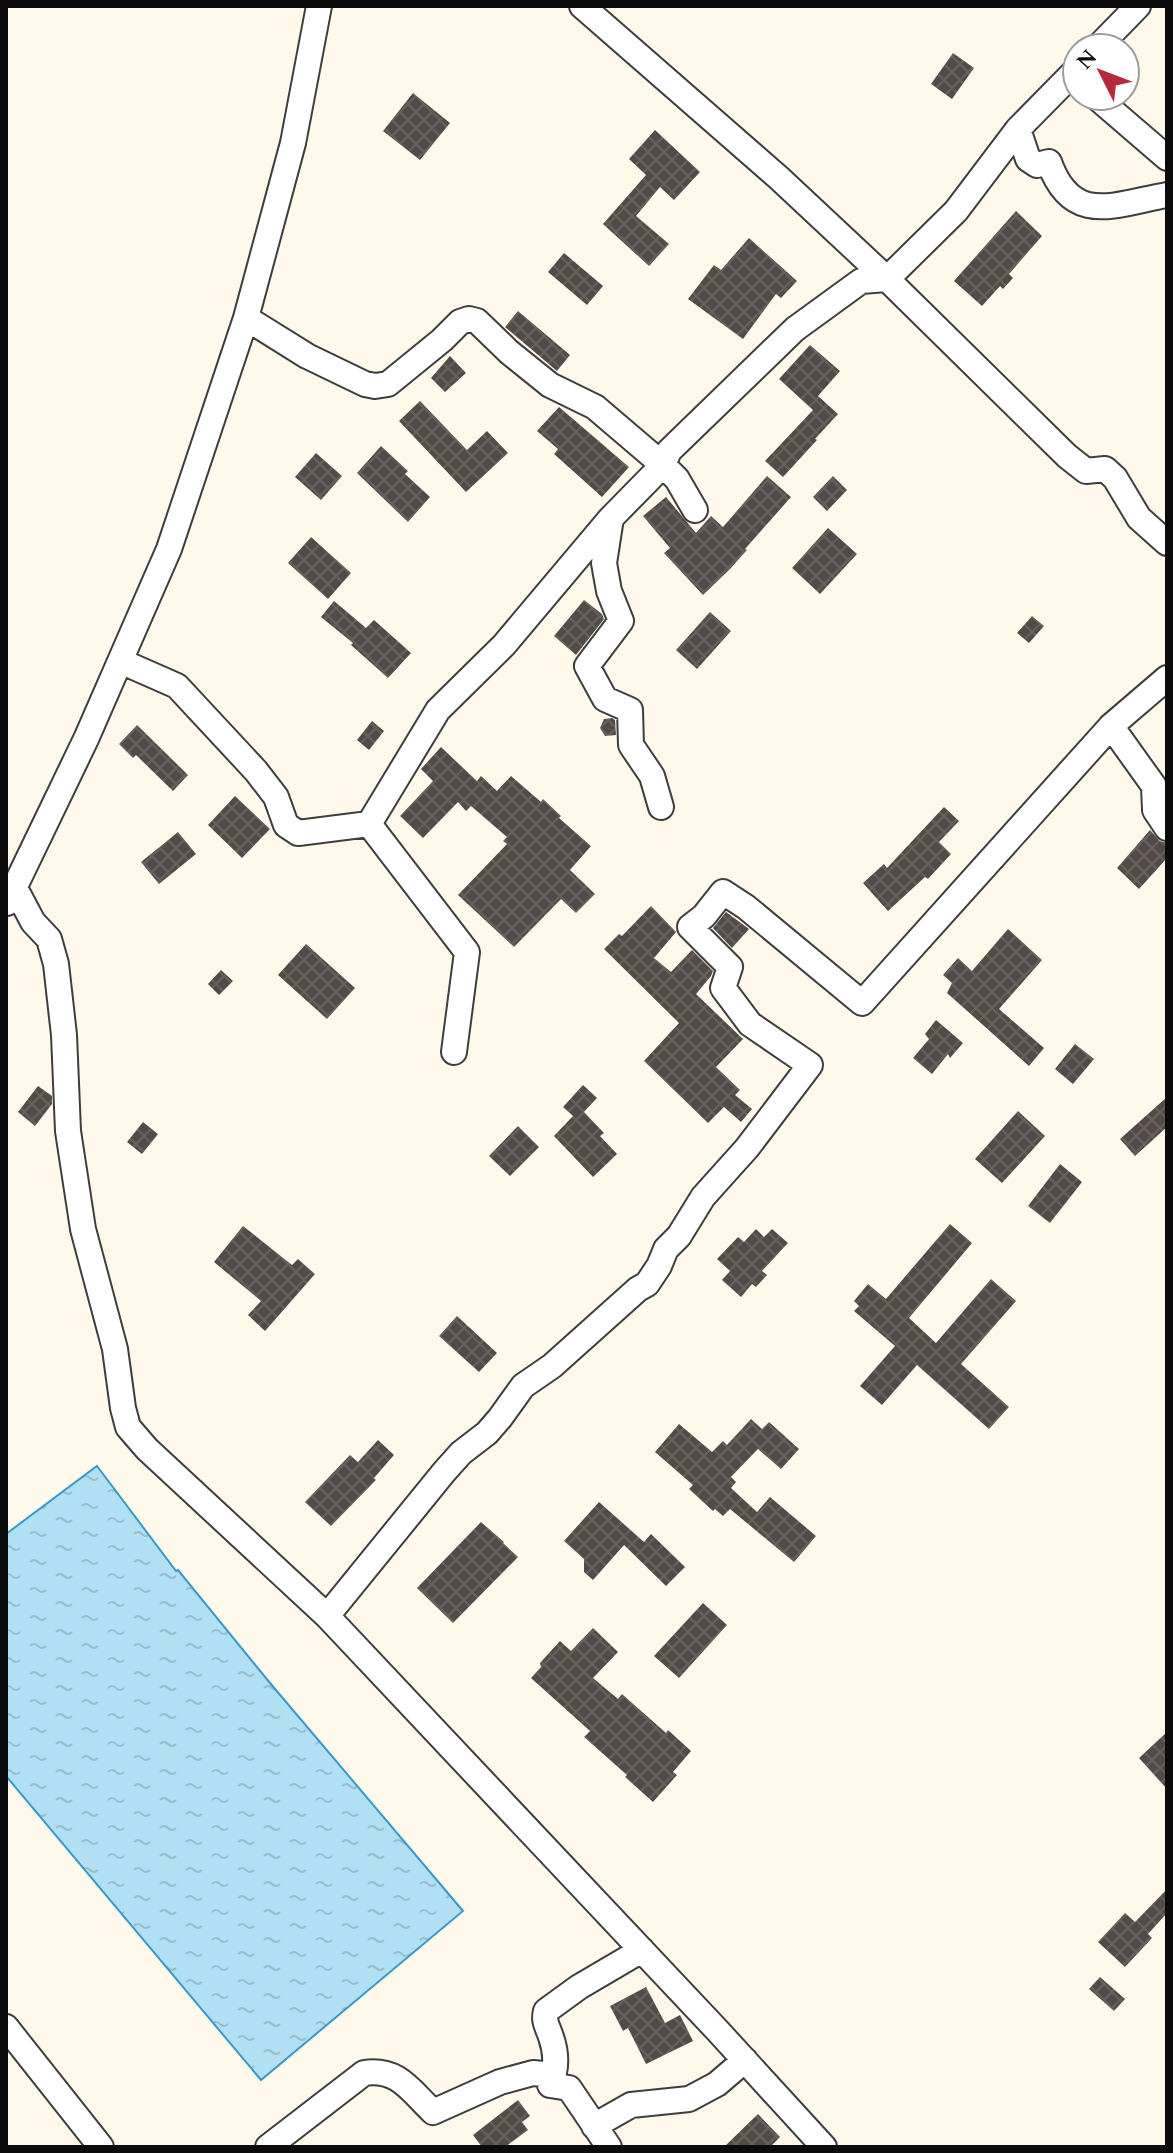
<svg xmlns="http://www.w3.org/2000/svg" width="1173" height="2153" font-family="Spectral,serif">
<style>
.water{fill:url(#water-ripples);stroke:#3b99c7;stroke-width:2}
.building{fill:url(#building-cross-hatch)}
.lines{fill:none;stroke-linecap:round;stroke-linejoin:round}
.minor-casing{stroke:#3e3e3e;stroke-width:28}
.minor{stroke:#fff;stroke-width:24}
</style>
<defs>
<pattern id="water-ripples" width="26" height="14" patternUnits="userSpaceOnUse" patternTransform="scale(2)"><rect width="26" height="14" fill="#b1dff3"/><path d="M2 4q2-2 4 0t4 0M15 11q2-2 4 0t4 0" fill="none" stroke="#97becf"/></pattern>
<pattern id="building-cross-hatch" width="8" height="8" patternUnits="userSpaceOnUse" patternTransform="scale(2)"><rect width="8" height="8" fill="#534b48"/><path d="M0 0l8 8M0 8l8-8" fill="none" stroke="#67605e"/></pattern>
</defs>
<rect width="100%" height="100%" fill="#fef9ea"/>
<path class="water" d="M97,1466L176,1571L178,1570L270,1683L463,1911L261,2080L6,1776V1534Z"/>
<path class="building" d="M953,53L974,68L952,99L931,84Z
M413,93L450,123L420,160L383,131Z
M655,130L700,172L674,200L660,187L636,216L669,244L649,266L603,224L646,175L629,159Z
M1016,211L1042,236L1009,274L1013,278L1003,289L1000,286L982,306L954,281Z
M749,238L797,281L781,298L776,294L743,339L688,299L714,265L721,270Z
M564,253L603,286L587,305L548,272Z
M518,311L570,355L557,371L505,327Z
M810,345L840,371L818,396L838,414L815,439L817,440L783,477L765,461L813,410L779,379Z
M450,356L466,373L445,392L431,378Z
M420,401L467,450L487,431L508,453L466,492L399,421Z
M559,407L629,467L602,497L554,454L558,449L537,431Z
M381,446L408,471L405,474L430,497L408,522L357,473Z
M316,453L342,476L321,500L295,477Z
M767,476L791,497L745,549L747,550L730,569L703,595L664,553L670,548L643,516L666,497L696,533L711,516L723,527Z
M833,476L847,490L827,511L813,497Z
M828,528L857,554L820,594L792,568Z
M311,537L351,573L328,599L288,563Z
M584,600L602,614L604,619L576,655L554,636Z
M334,601L366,628L374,620L411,653L388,678L351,645L353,643L321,617Z
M710,612L731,631L697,669L676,650Z
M1032,616L1044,626L1029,643L1017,633Z
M612,718L615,720L616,735L605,736L600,728L604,719Z
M372,721L384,731L369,750L357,740Z
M137,725L188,775L173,791L136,755L133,758L119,744Z
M441,747L477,781L481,776L497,791L511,776L541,802L543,799L561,816L559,818L591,846L570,870L595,894L576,913L561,899L514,947L458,895L507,844L503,841L507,837L471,806L466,811L458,802L423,838L400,816L433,781L421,769Z
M235,796L270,829L242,858L208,825Z
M944,807L959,821L939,842L951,854L928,879L925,877L888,911L863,883L884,864L887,868Z
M1150,830L1160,841L1167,843V858L1139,889L1117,868Z
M178,832L196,854L159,884L141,862Z
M651,906L676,932L654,958L671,972L692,950L713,971L711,976L696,994L743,1039L716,1067L740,1090L735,1095L752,1109L741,1122L724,1107L708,1123L644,1061L679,1023L604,949L619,934L622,936Z
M726,912L749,929L732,948L713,928Z
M1008,929L1042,960L999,1009L1044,1048L1029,1066L947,993L952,983L943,975L958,958L972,971Z
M306,944L355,988L327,1019L278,975Z
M221,970L233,981L219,995L208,984Z
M936,1020L963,1043L950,1058L948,1054L932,1074L913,1058L929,1039L925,1034Z
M1075,1044L1094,1059L1073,1084L1055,1069Z
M583,1085L597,1098L584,1112L604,1133L600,1136L617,1154L593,1177L554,1136L573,1116L563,1107Z
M38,1086L52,1096V1104L35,1126L18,1112Z
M1167,1097V1127L1135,1156L1120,1139Z
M1018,1111L1045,1136L1002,1183L975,1159Z
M143,1122L158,1134L142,1154L127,1142Z
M518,1126L539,1147L510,1176L489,1156Z
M1060,1164L1082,1182L1050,1223L1028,1206Z
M950,1224L972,1243L909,1318L936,1343L991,1279L1016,1301L961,1364L1009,1407L989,1429L917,1365L882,1405L860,1386L895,1346L854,1311L859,1306L854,1301L868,1284L886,1299Z
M243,1226L292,1265L298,1259L315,1274L265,1331L248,1315L261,1301L214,1262Z
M756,1229L764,1237L772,1229L788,1243L762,1271L767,1275L756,1287L752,1284L741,1297L722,1280L730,1271L717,1259L738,1237L744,1242Z
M457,1316L497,1353L479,1372L439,1336Z
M751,1419L762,1429L769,1422L799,1449L781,1469L758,1449L731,1477L736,1482L731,1488L757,1512L770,1497L816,1536L794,1562L730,1509L723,1516L715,1509L713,1511L689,1489L693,1485L655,1452L679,1424L712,1452L723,1441L727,1445Z
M378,1440L394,1455L374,1478L376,1480L331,1526L305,1502L350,1455L358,1462Z
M599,1502L644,1542L651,1534L685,1567L666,1586L624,1545L593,1580L584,1572V1559L564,1541Z
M481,1522L504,1542L503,1543L518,1557L453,1623L417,1588Z
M703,1603L727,1625L679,1678L654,1656Z
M593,1628L618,1652L593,1678L618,1699L622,1694L666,1733L668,1730L691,1751L673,1772L677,1775L653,1802L625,1777L627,1775L584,1737L590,1731L531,1678L541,1667L540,1663L560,1641L571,1651Z
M1167,1732V1789L1139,1758Z
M1167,1889V1913L1148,1934L1152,1938L1125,1967L1098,1942L1125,1913L1135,1922Z
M1100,1977L1125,1999L1114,2011L1089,1989Z
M646,1987L665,2023L680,2015L693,2041L646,2064L628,2028L623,2031L610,2006Z
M518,2100L530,2116L522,2122L528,2130L505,2147H482L473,2135Z
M758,2114L780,2137L770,2147H724Z"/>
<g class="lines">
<defs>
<path id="minor" d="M582,6L779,178L887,279L956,211L1018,129L1077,69
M1097,48L1138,6
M1095,96L1167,158
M1018,129L1028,159L1037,165L1049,162C1072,227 1115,204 1167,195
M246,318L307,356L365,384L375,386L388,384L442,340L460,322L469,319L477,321L509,352L550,385L595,407L663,465L677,479L695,510
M127,664L177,686L256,771L276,797L286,825L298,833L369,824L438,710L504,645L610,519
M1111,726L1154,786L1155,810L1167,828
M661,807L652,776L631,745L630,710L605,699L587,666L621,621L609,591L604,563L611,518L663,465L669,451L795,329L861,281L887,279L1067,456L1086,471L1105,469L1115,478L1139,518L1167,543
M369,824L467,952L454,1052
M15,888L33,922L49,939L56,964L64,1035L68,1131L83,1229L115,1349L123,1408L128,1427L147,1449L327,1616L717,2030L824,2147
M7,903L86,739L169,549L246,318L293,143L319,6
M327,1616L444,1472L461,1453L487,1433L500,1418L523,1386L552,1366L638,1289L647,1284L659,1266L666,1249L679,1236L703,1197L747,1148L810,1065L750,1024L723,988L730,967L690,927L704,916L723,892L746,907L862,1003L1111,726L1167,678
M6,2027L101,2147
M594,2126L631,2105L689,2099L717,2084L745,2060
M268,2147L364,2073C398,2068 410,2090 433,2112L500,2082L533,2073L554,2075
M609,2147L569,2088L550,2085C557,2069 557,2054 551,2037C548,2027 543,2022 546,2011L579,1987L642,1950"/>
</defs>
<use href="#minor" class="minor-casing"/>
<use href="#minor" class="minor"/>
</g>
<rect width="1173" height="2153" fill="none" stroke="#0b0b0b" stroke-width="16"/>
<g transform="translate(1101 72) rotate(312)"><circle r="38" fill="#ffffff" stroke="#9d9d9d" stroke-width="2"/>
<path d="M0-6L14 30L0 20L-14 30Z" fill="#b42a3a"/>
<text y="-12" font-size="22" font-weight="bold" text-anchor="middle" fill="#0b0b0b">N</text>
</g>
</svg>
